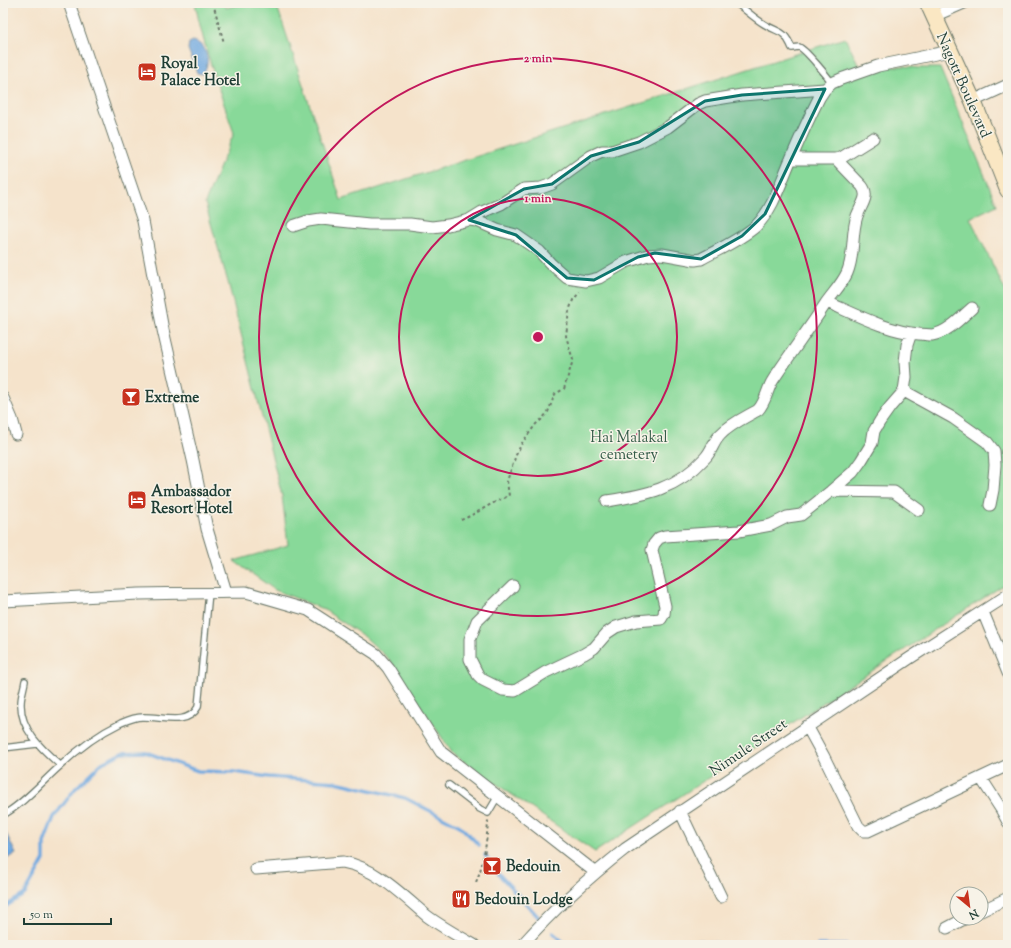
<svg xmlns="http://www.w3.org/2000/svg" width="1011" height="948" font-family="'Sorts Mill Goudy',serif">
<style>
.green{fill:#88d999;stroke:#548b66}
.water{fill:#71a9e0;stroke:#48738a}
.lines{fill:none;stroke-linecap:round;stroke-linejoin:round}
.stream{stroke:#71a9e0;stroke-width:3.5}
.lane-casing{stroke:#6a7769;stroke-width:8}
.street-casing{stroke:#6a7769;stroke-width:13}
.secondary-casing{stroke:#6a7769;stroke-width:18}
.path{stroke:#6a7769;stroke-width:2;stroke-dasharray:3 3;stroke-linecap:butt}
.lane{stroke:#fff;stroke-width:5.5}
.street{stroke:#fff;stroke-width:11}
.secondary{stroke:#fae7c3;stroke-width:16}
.marked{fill:#0f766e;fill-opacity:0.2;stroke:#0f766e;stroke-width:3;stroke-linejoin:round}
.ring{fill:none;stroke:#c2185b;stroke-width:2}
.labels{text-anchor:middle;stroke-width:3;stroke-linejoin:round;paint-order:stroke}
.poi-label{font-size:15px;font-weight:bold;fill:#1f3d34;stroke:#f7f3e8;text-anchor:start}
.street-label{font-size:15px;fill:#1f3d34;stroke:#f7f3e8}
.park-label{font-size:15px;fill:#345c48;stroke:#f7f3e8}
.centre{fill:#c2185b;stroke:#f7f3e8;stroke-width:2}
.ring-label{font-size:12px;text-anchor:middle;font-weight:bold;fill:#c2185b;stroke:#f7f3e8;stroke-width:3;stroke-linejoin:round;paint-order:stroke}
</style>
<rect width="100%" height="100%" fill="#f7f3e8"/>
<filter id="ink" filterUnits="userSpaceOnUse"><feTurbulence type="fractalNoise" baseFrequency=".025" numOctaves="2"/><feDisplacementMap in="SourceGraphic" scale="8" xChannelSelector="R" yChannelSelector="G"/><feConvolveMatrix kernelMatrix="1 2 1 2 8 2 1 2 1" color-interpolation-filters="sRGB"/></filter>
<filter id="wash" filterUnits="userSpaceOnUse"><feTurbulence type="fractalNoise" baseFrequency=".012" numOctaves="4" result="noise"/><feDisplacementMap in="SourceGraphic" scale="16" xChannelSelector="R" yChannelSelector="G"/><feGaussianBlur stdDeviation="0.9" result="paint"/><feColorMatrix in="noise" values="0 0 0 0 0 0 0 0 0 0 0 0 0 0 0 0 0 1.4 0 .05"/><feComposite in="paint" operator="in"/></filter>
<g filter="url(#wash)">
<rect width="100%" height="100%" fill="#f5e3cb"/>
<path class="green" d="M195,3H225L226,8L245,3H276L341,200L845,38L860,67L905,66L918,68H940L997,205L970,218L1008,296V582L595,852L453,754L390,660L365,637L323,609L275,590L234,561L288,545L282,496L228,282L205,203L234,133C219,90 204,48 195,3Z"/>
<path class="water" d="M193,41C207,44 212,64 202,74L197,73L188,49L189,43Z
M6,833L16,854L4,860L3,835Z"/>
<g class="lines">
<path class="stream" d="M485,855L495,870L542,921
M3,908L25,894L44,860V843L54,817L75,789L102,763L122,753L145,752L198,771L234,772L269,777L336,782L405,798L460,826L479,845
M553,933L567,945
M681,945L700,941L727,945
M818,945H847"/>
</g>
</g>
<g filter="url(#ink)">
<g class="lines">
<defs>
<path id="lane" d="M736,3C746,10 754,18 764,24C780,34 783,28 792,48C795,48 797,47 799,47C805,49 828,77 832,83
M25,681C24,688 21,696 21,703C20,730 42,749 60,765
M3,748L37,744
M449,785L480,809L488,813L498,796
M3,815C24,803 41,783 59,767C78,749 98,734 121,723C128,720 135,717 142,717C161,716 187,727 198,707L209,592"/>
<path id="street" d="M69,3L143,221L163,330L193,460L207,529L226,592
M934,16L964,3
M973,101L1008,85
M791,159H836L841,158L873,138
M469,220L482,212L501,204L524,189L541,188L552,184L591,156L602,151H612L639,142L668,127L698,104L705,101L742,95L825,89
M293,226L308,221L321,219L369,224H410L432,227L448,225L469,220L477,221L497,230L516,235L539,251L550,263L567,278L586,281L599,278L626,262L648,255L662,254L695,260L701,259C719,249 740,240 756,226C774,208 781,181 791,159C800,138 809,118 819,98L825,89L832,83L841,79L878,66L950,51
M827,302C857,315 887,331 919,334C923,334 928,335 932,335C947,333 961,318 972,308
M904,391L953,418L987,442L994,451L995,465L993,490L990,505
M3,398L12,419L16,434
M831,491L853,472L861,461L872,443L874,431L880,421L890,407L904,391L906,377L905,362L907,345L911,333
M607,501C646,495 677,489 705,458C712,451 713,442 720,435C730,424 746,417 758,410C766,402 767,389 773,380C790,354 809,329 826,303C833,293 842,284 847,273C855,255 851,234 857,216C861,205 870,196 862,186L836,159
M513,586L477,621L470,639V659L478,675L483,680L503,690L515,691L546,672L584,654L594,648L607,633L616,627L636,621L661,619L664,614L665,606L652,550L654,544L659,538L665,536L739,531L771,525L787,517L801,515L831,491L894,492L919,510
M3,601L139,594L246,592L308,610L376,654L388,668L441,752L595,872
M983,612L1008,673
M807,726L824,757L858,826L863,831H868L1008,765
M981,778L1001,809L1008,822
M680,811L721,897
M256,869L343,862C376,868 402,895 427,916C442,927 458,936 474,945
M981,911L1008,898
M947,928L966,918
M522,945C553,910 588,878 625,849L910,658L1008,595"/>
<path id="secondary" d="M928,3L973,101L1008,190"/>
</defs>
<use href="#lane" class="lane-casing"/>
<use href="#street" class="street-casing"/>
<use href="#secondary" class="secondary-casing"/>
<path class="path" d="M213,3L224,43
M461,520C478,513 492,502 509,496L507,481L516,455L522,443L536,424L541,420L548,412L555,394L564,389L573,360L566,336L569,311L573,300L580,292
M476,882C484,863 487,841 488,820"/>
<use href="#lane" class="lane"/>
<use href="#street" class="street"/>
<use href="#secondary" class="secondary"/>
</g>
</g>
<path class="marked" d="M825,89L765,214L742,236L701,259L655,253L638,257L594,280L567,278L516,235L469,220L524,189L552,184L591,156L639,142L705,101L742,95Z"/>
<g class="ring">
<circle cx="538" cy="337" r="139"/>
<circle cx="538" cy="337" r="279"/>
</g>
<defs>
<symbol id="hotel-square" viewBox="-11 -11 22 22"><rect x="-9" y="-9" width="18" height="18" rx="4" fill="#c8321e" stroke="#f7f3e8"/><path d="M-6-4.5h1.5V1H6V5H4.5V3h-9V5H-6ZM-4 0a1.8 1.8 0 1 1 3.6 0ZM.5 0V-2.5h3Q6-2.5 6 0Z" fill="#fff"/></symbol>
<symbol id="bar-square" viewBox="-11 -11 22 22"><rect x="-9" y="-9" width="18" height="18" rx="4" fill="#c8321e" stroke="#f7f3e8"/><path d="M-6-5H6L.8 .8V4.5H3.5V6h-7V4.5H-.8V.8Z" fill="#fff"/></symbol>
<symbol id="restaurant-square" viewBox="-11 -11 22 22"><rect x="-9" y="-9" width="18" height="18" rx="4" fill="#c8321e" stroke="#f7f3e8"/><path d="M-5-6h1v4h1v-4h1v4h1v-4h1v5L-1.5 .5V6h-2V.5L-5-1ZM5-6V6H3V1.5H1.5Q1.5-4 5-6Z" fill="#fff"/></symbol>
</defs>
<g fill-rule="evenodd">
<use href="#hotel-square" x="136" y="61" width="22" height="22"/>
<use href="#bar-square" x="120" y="386" width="22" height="22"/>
<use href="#hotel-square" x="126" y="489" width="22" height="22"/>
<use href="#bar-square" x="481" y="855" width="22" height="22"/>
<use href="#restaurant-square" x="450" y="888" width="22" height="22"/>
</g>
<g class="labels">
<g class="poi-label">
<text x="161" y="68">Royal<tspan x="161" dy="17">Palace Hotel</tspan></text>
<text x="145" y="402">Extreme</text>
<text x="151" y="496">Ambassador<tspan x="151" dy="17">Resort Hotel</tspan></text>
<text x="506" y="871">Bedouin</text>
<text x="475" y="904">Bedouin Lodge</text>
</g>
<g class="street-label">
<text transform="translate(964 85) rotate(66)" y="5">Nagott Boulevard</text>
<text transform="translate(748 747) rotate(-34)" y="5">Nimule Street</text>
</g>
<g class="park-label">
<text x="629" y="442">Hai Malakal<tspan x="629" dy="17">cemetery</tspan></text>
</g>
</g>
<circle cx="538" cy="337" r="6" class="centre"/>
<g class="ring-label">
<text x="538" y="62">2 min</text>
<text x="538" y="202">1 min</text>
</g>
<rect width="1011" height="948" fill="none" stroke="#f7f3e8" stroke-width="16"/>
<g transform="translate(969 906) rotate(151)"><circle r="19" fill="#f7f3e8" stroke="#a1aaa0"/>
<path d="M0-3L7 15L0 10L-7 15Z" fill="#c8321e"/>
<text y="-6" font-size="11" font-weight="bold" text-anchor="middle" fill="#1f3d34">N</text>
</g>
<path d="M24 918v6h87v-6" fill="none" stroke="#1f3d34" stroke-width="2"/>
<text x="30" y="918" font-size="12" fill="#1f3d34" stroke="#f7f3e8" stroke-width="3" paint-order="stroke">50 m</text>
</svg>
